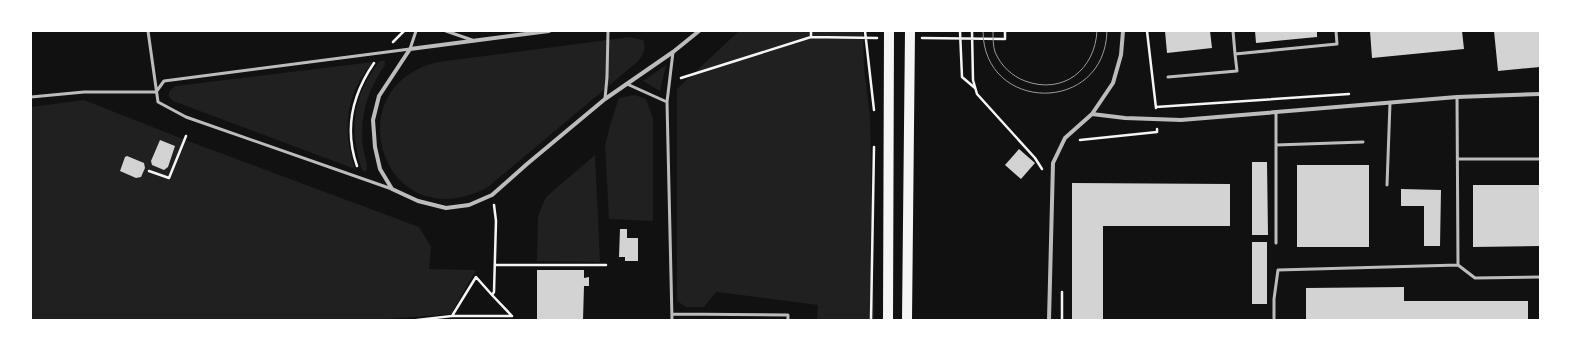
<svg xmlns="http://www.w3.org/2000/svg" width="1571" height="351" font-family="Lato,sans-serif">
<style>
.green{fill:#202020}
.building{fill:#d3d3d3}
.lines{fill:none;stroke-linecap:round;stroke-linejoin:round}
.path{stroke:#f5f5f5;stroke-width:2.5}
.service{stroke:#bcbcbc;stroke-width:3}
.minor{stroke:#bcbcbc;stroke-width:4}
.primary{stroke:#f5f5f5;stroke-width:10}
.tram{stroke:#9a9a9a;stroke-width:1}
</style>
<rect width="100%" height="100%" fill="#111"/>
<path class="green" d="M739,31H863L864,69L870,116L874,320H817L818,305L725,293L716,292L704,307H686L677,301V89Z
M630,37L643,40C647,49 643,56 636,63L488,187C383,243 333,86 438,62Z
M380,61H385V65C368,90 359,116 363,148C364,156 369,164 366,172L362,170C349,129 352,95 380,61Z
M373,62C345,94 342,130 355,169L173,101L169,97C168,91 171,89 176,86Z
M666,65L660,91L643,81Z
M635,95L646,99L653,119V221L609,219L605,146L610,125L619,98Z
M84,100L188,141L419,227L431,247L429,269L476,270L451,314L374,320H31V107Z
M595,155L600,262L537,261L538,216L546,197Z"/>
<path class="building" d="M1165,31H1210L1212,48L1167,53Z
M1255,31H1317V37L1256,43Z
M1370,31H1462L1464,49L1372,58Z
M1494,31H1540V67L1498,71Z
M160,140L175,146L168,167L164,170L152,165L151,161Z
M1019,149L1035,163L1021,179L1005,165Z
M127,156L144,163L145,168L141,177L136,178L120,171L125,157Z
M1252,162H1267L1268,235H1252Z
M1297,165H1369V247H1297Z
M1072,183L1230,184V226H1103V320H1072Z
M1473,185H1540V246L1473,247Z
M1401,189L1441,190L1440,246H1424V206H1401Z
M620,229H627V238H638V261H625V257H619Z
M1252,242H1267V304H1252Z
M537,270H584V278L589,277V286H584L583,320H537Z
M1404,287V301H1528V320H1306V288Z"/>
<g class="lines">
<path class="path" d="M811,31V37
M865,31L874,110
M960,31L962,77L975,88
M972,31L973,80L977,94L1035,158L1042,169
M1147,31L1156,108
M922,38L1005,39V31
M393,42L404,31
M681,78L811,37L877,38
M1156,107L1349,94
M1080,140L1157,132V129
M357,166C344,129 352,95 374,63
M149,171L169,178L186,136
M495,265H606
M492,295L512,316
M452,316L476,277L492,295L494,292L496,221L494,205
M417,320L452,316H512
M871,320L874,147
M1062,320V292"/>
<path class="service" d="M148,31L158,102L186,117L392,189
M446,31L472,40
M1233,31L1235,54L1337,44L1336,31
M1168,77L1237,71L1235,54
M627,84L667,102
M156,92L164,81L410,49L416,31
M31,97L84,92H156
M605,99L607,77L608,31
M1276,145L1363,142
M1458,159H1540
M1387,185L1390,103
M1276,243V112
M1458,265L1475,278L1540,277
M672,314L788,315V320
M672,320L667,102L673,52
M1274,320V299L1278,270L1458,265L1457,97"/>
<path class="minor" d="M549,31L410,49L379,96L373,120L375,147L380,169L392,189L418,201L446,208L469,205L492,195L527,164L605,99L673,52L699,31
M1092,114L1125,118L1181,120L1457,97L1540,94
M1049,320L1053,163L1065,138L1092,114L1113,83L1121,55L1123,31"/>
<path class="primary" d="M888,320L889,31
M907,320L910,31"/>
<path class="tram" d="M983,31C983,113 1105,115 1107,31
M993,31C993,38 993,46 995,52C1001,66 1012,76 1025,81C1063,95 1095,70 1097,31"/>
</g>
<rect width="1571" height="351" fill="none" stroke="#ffffff" stroke-width="64"/>
</svg>
